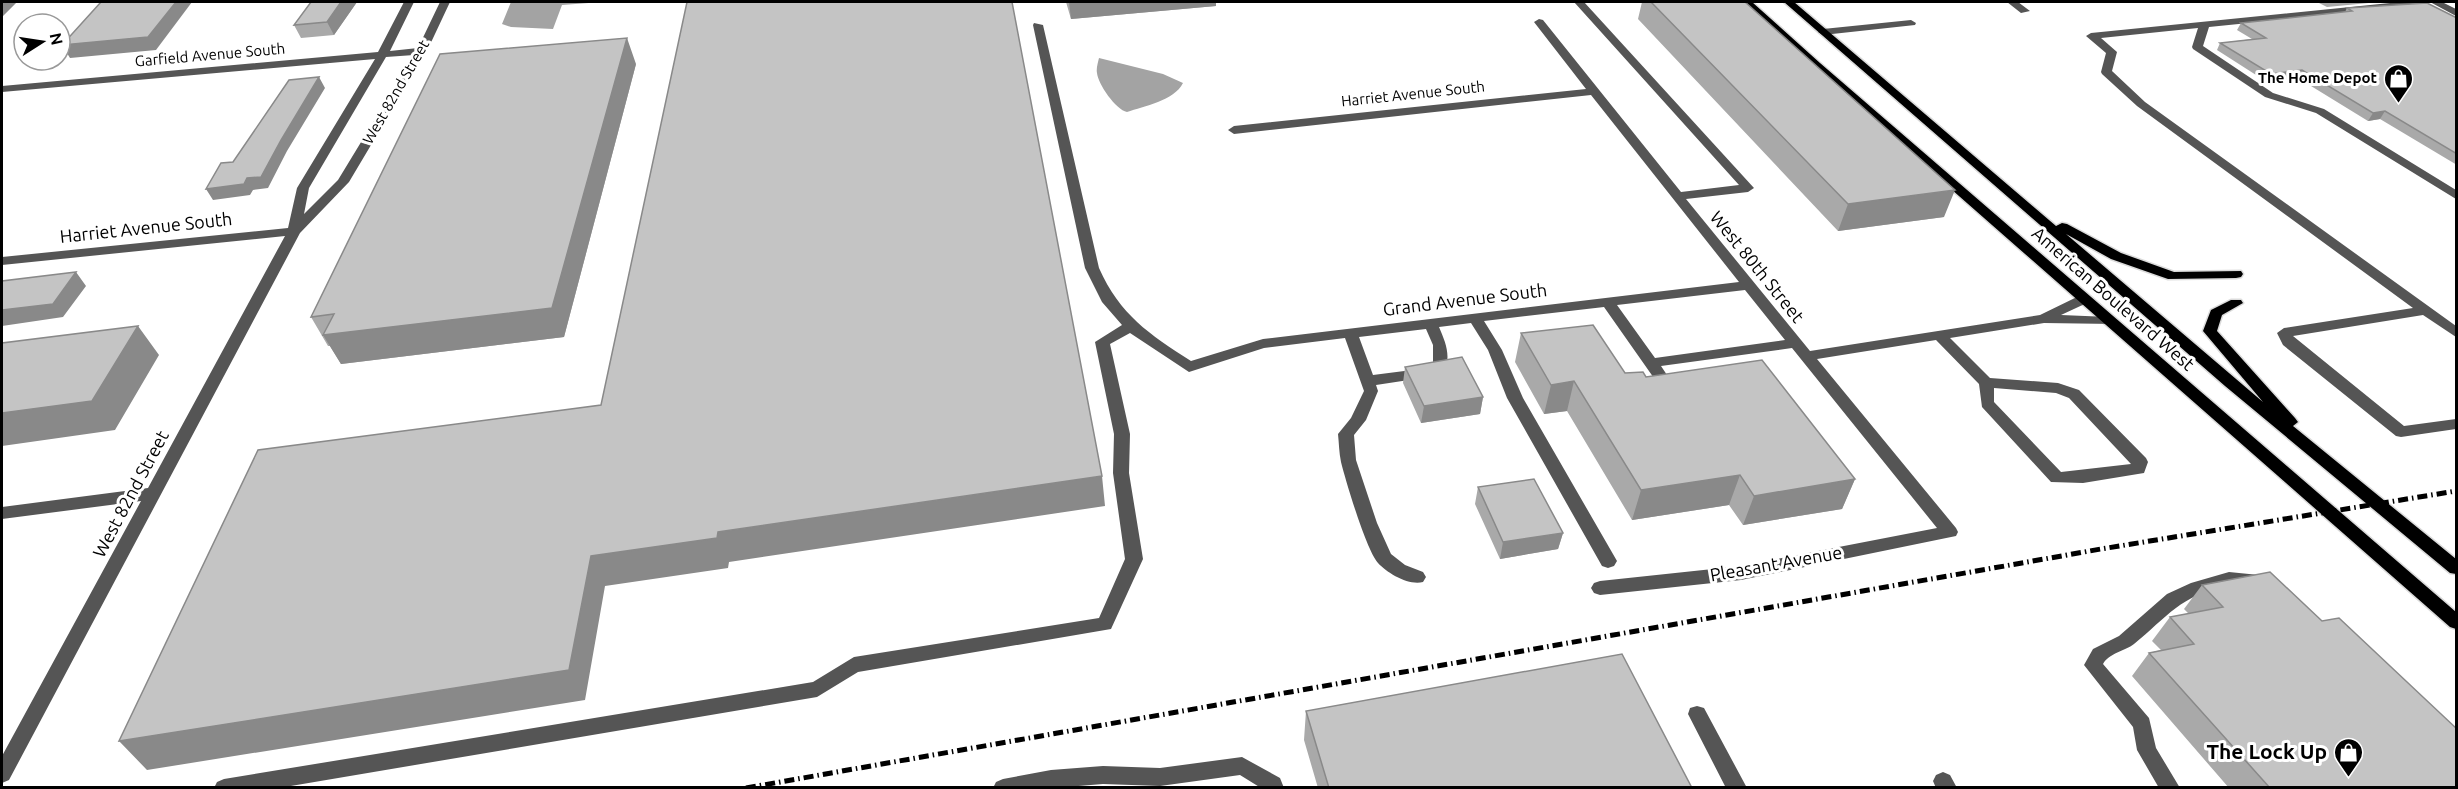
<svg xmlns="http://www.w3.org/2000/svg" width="2458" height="789" font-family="Ubuntu,sans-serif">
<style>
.water{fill:#a3a3a3}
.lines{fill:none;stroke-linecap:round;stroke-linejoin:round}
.major-casing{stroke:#dbdbdb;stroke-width:3}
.minor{fill:#555;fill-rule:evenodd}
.major{fill:#000;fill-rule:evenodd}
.rail{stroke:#000;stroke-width:5;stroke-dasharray:10 4 1.5 4;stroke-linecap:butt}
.wall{fill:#a9a9a9}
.shaded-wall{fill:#898989}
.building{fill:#c4c4c4;stroke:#898989;stroke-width:1.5}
.labels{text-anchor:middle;stroke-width:6;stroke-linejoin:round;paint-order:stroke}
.far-street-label{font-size:15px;fill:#000;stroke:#fff}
.far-poi-label{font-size:15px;font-weight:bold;fill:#000;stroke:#fff;text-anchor:end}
.street-label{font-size:18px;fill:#000;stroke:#fff}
.near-poi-label{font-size:21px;font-weight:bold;fill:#000;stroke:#fff;text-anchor:end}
</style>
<rect width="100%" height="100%" fill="#fff"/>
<path class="water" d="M511,2H602L562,5L553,29L511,27L502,24Z
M1099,58L1163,74L1183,83C1174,101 1144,106 1127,112C1116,110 1098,84 1097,73C1096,69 1098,62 1099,58Z"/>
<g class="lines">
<defs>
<path id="major" d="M1742,2H1752L1820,63L2456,612V629L2450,627L1812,67Z
M1784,2H1794L2056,226L2062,223L2067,224L2121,253L2174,272L2241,271L2243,274L2241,277L2236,278L2168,279L2111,259L2066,234L2263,402L2203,331L2211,310L2231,300H2241L2243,303L2222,315L2217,331L2295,418L2298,422L2293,426L2456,559V574L2450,573L2225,386Z"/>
</defs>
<use href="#major" class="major-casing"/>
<path class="minor" d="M404,2H414L390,51L418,48L440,2H450L427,51L349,182L300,233L9,780L2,783V756L141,501L2,519V507L148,488L285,236L2,265V257L288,228L297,188L375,59L2,92V86L378,52ZM414,55L338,180L304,214L309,188L386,57Z
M1574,2H1584L1754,188L1748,192L1686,199L1810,351L2040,315L2079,296H2089L2091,299L2089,302L2061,315L2109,317L2114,318L2116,321L2114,324L2044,323L1950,338L1990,378L2058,383L2079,390L2146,458L2148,462L2144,473L2083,483L2051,482L1982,407L1979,384L1936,340L1817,359L1956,528L1958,532L1956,536L1741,580L1600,595L1594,593L1591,588L1594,583L1600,581L1741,566L1937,528L1792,348L1661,366L1675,387L1668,392L1663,391L1604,307L1484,321L1502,350L1523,398L1617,561L1614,566L1608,568L1602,566L1507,398L1488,350L1471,323L1439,327C1445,341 1451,355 1445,369L1422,378L1376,385L1378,391L1366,420L1354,435L1356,460L1377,523L1391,554L1405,565L1423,572L1426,577L1423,582C1409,586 1387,573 1378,563C1366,549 1346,482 1341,462C1339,453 1339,443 1338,434L1351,418L1364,391L1345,338L1264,348L1189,372L1130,333L1110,344L1130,434L1129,473L1143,559L1111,629L858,672L817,697L279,788H214L217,782L224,779L813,682L854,657L1099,618L1125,559L1113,473L1114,434L1095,342L1122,325L1102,302L1085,268L1033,25L1034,23L1043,25L1099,268C1120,315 1149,334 1191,361L1263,339L1739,282L1591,95L1234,134L1228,130L1234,126L1586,89L1534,22L1539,19L1543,20L1681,192L1739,185ZM1745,290L1785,340L1655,358L1617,305ZM1426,329L1433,345V363L1420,369L1373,375L1359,337ZM1994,388L2056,393L2069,398L2131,464L2061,472L1994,402Z
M2007,2H2018L2030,11L2021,13Z
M2400,2H2442L2456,9V16L2430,2L2425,5L2209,27L2203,46L2273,93L2324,109L2456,190V199L2316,113L2265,97L2193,49L2192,47L2198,28L2101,38L2117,52L2112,71L2145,102L2456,326V337L2423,315L2293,336L2404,426L2456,419V429L2401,437L2396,436L2283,345L2277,333L2284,328L2413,308L2137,106L2102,74L2101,72L2106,53L2086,36L2091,33Z
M1911,20L1916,23L1915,25L1823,35L1818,32L1823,29Z
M2229,572L2259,575L2262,580L2259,585C2248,588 2238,584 2227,586C2181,595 2167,617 2134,644C2125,651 2109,653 2103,664L2149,718L2156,748L2180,788H2159L2137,750L2133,727L2084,665L2093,649L2119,636L2167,594L2191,583Z
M1697,706L1704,708L1747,788H1726L1688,714L1690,708Z
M1242,757L1280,778L1284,788H1261L1240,775L1160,786L1103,784L1054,788H993L996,782L1003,779L1051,770L1103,766L1160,768Z
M1943,772L1950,775L1957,788H1936L1933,781L1936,775Z"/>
<use href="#major" class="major"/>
<path class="rail" d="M746,788L2101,549L2456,491"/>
</g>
<path class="wall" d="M311,2H357L334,35L301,38L294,25Z
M1066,2H1216V6L1071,19Z
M1642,2H1745L1944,217L1838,231L1638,19Z
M2317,2H2379L2327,7Z
M2347,8L2457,18V165L2380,119L2368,121L2298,78L2267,82L2217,50L2220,43L2252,39L2237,30L2241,23L2345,12Z
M636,64L564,337L341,364L330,346H328L311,317Z
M1521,333L1625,373L1646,377L1855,479L1842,509L1743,525L1729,505L1632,520L1567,411L1544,414L1515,362Z
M1405,367L1483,397L1480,414L1421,423L1403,383Z
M1478,487L1563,533L1558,549L1500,559L1475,504Z
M2202,585L2457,788H2229L2132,676L2149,653L2161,650L2152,641L2170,617L2189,614L2184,609Z
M1306,711L1692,788H1318L1304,740Z"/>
<path class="shaded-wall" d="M2,2H17L2,17Z
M176,2H192L156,50L70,58L62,45Z
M341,2H357L334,35L327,22Z
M1069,2H1216V6L1071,19Z
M627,38L636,64L564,337L341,364L323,335Z
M2302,70L2298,78L2267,82L2271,74Z
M319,77L325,88L287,151L268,188L253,190L250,195L213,200L206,189L247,178L281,140Z
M2385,111L2380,119L2368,121L2373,113Z
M1955,190L1944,217L1838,231L1848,204Z
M76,272L86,286L63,317L2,326V310Z
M138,326L159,355L115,430L2,446V413Z
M1574,381L1567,411L1544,414L1551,385Z
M1483,397L1480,414L1421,423L1424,406Z
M1740,475L1729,505L1632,520L1641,490Z
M1102,476L1105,506L729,562L728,568L605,586L585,700L147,770L119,741L591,556L718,532Z
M1855,479L1842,509L1743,525L1754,496Z
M1563,533L1558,549L1500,559L1503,542Z"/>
<path class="building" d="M101,2H176L148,37L62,45Z
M311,2H341L327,22L294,25Z
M687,2H1012L1102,476L718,532L717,538L591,556L569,670L119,741L258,450L601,405Z
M1651,2H1745L1955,190L1848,204Z
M2427,3L2457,18V154L2385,111L2373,113L2302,70L2271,74L2220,43L2266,38L2241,23L2352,11L2347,8Z
M627,38L552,308L323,335L334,314L311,317L440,54Z
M319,77L281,140L261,177L247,178L244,184L206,189L221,163L233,162L289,80Z
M76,272L53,304L2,310V281Z
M1593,325L1625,373L1643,372L1646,377L1762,360L1855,479L1754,496L1740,475L1641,490L1574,381L1551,385L1521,333Z
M138,326L92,401L2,413V343Z
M1462,357L1483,397L1424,406L1405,367Z
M1534,479L1563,533L1503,542L1478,487Z
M2270,572L2322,621L2339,618L2457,729V788H2270L2149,653L2194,644L2170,617L2223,607L2202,585Z
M1622,654L1692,788H1329L1306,711Z"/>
<defs>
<symbol id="shop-pin" viewBox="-11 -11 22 30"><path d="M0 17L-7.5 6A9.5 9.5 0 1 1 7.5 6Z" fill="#000" stroke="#fff"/><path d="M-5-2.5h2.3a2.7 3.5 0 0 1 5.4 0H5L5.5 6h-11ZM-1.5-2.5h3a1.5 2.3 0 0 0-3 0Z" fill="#fff"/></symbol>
</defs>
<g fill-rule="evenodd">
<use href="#shop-pin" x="2382" y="62" width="33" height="45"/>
<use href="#shop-pin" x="2332" y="736" width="33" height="45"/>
</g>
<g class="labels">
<g class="far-street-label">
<text transform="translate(210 55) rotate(-5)" y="5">Garfield Avenue South</text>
<text transform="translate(396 92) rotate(-60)" y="5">West 82nd Street</text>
<text transform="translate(1413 94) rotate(-6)" y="5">Harriet Avenue South</text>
</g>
<g class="far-poi-label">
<text x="2377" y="83">The Home Depot</text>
</g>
<g class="street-label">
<text transform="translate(146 228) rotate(-6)" y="6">Harriet Avenue South</text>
<text transform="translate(1757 267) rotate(51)" y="6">West 80th Street</text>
<text transform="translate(2113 299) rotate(41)" y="6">American Boulevard West</text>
<text transform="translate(1465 300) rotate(-7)" y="6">Grand Avenue South</text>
<text transform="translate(131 494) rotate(-62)" y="6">West 82nd Street</text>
<text transform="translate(1776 564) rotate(-10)" y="6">Pleasant Avenue</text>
</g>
<g class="near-poi-label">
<text x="2327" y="759">The Lock Up</text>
</g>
</g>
<rect width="2458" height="789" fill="none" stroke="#000000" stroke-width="6"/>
<g transform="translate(42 42) rotate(78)"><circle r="28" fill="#ffffff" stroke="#999999" stroke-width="1.5"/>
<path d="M0-4.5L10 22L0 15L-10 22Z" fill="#000000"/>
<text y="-9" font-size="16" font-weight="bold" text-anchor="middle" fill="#000000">N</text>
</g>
</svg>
